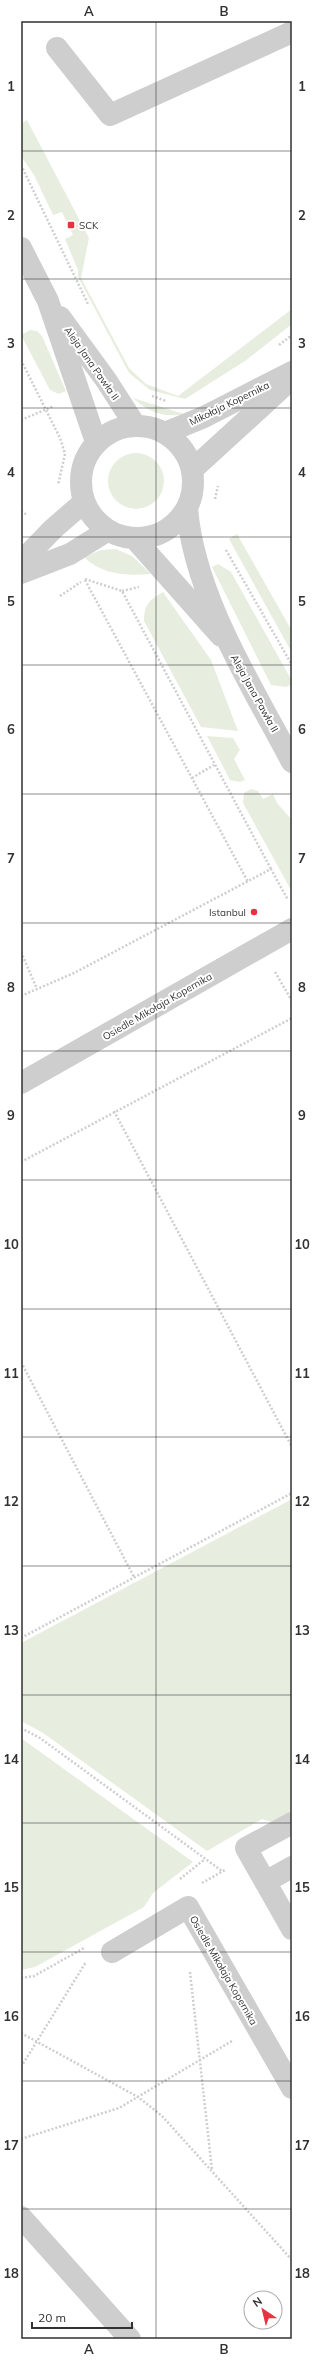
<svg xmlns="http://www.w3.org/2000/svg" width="313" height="2360" font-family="Mulish,sans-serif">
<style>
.green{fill:#e7eedf}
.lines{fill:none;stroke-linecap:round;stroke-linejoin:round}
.path{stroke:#cecece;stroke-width:2.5;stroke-dasharray:2 2;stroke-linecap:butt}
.minor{stroke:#cecece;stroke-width:22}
.grid{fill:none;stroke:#313131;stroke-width:1;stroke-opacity:0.55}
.poi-dot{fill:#e93240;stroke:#fff;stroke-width:1.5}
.labels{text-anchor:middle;stroke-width:4;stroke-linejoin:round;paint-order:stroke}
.poi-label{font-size:10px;fill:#313131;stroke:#fff;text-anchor:start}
.street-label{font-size:10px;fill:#313131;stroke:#fff}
.neatline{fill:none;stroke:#313131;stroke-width:1.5}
.grid-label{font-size:13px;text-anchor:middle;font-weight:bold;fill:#313131}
</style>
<rect width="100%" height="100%" fill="#fff"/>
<path class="green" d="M27,120L89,238L81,278L129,368L146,384L178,396L292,309V324L245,361L185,399L150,390L129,373L78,277V270L65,239L73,235L62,212L53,215L34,175L21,156V124Z
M30,330L37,331L42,336L66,391L59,394L50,390L21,335Z
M133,398L184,414C162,418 149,412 133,398Z
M108 481a28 28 0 1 1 56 0a28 28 0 1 1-56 0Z
M237,534L292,631V653L229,539Z
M116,549L132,556L151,574C127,576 102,575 84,557L101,550Z
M218,564L231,572L292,681V684L286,687L271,685L212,567Z
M163,592L211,660L238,731L201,727L144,621C144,605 149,600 163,592Z
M207,736L233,738L240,750L234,759L245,780L240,782L230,780Z
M251,789L258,791L263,799L273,794L277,803L292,820V892L243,803L244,793Z
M292,1499V1819L281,1825L262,1819L207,1851L43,1733L21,1721V1643Z
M21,1738L193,1862L153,1893L144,1907L35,1967L21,1970Z"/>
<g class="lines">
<path class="path" d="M21,165L88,304
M279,345L292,335
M21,360L60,438L65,454L58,485
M152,396L166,401
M21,420L54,406
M215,499L218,486
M21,511L27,515
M226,550L292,665
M85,579L122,591L271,869
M85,580L248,882
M122,591L139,587
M60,596L81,582
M192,778L214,765
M21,952L37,989
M275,972L292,1001
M21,996L74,973L271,869L288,900
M114,1111L292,1447
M21,1162L292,1018
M21,1362L134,1577
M21,1638L292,1493
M21,1728L40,1738L222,1871
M180,1879L205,1859
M202,1883L225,1870
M190,1972L212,2170
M21,1978L34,1976L84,1948
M21,2033L138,2097L162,2116L292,2260
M21,2067L86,1962
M21,2139L119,2108L232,2041"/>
<path class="minor" d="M57,48L110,115L292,32
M21,248L48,301L96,442
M60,317L106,380L135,425
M81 482a56 56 0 1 1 112 0a56 56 0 1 1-112 0Z
M165,433L204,417L292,372
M192,470L287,383
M187,508C194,596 252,686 292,762
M134,538L221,636
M21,562L53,529L84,502
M21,573L70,554L107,531
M21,1083L292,929
M292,1823L246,1848L292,1929
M265,1882L292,1867
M112,1952L188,1907L292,2088
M21,2217L130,2339"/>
</g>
<path class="grid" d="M156,21V2339M21,151H292M21,279H292M21,408H292M21,537H292M21,665H292M21,794H292M21,923H292M21,1051H292M21,1180H292M21,1309H292M21,1437H292M21,1566H292M21,1695H292M21,1823H292M21,1952H292M21,2081H292M21,2209H292"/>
<g class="poi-dot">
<rect x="67" y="221" width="8" height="8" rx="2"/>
<circle cx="254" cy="912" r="4"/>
</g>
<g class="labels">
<g class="poi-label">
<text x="79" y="229">SCK</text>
<text x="246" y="916" text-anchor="end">Istanbul</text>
</g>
<g class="street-label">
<text transform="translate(92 363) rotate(55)" y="4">Aleja Jana Pawła II</text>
<text transform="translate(229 403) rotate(-26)" y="4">Mikołaja Kopernika</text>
<text transform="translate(255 693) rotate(61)" y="4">Aleja Jana Pawła II</text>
<text transform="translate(157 1006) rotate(-30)" y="4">Osiedle Mikołaja Kopernika</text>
<text transform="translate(224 1970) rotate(60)" y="4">Osiedle Mikołaja Kopernika</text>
</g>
</g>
<rect width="313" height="2360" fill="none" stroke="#ffffff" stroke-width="44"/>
<g transform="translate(263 2310) rotate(325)"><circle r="19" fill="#ffffff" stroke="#adadad"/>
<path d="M0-3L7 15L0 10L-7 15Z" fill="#e93240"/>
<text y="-6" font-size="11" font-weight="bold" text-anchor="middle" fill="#313131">N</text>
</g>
<path d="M32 2322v6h100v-6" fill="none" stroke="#313131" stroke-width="2"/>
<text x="38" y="2322" font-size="12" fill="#313131" stroke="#ffffff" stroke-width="3" paint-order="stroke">20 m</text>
<rect x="22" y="22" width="269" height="2316" class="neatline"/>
<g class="grid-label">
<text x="89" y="16">A</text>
<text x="224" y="16">B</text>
<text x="11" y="91">1</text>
<text x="302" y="91">1</text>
<text x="11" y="220">2</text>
<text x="302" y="220">2</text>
<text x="11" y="348">3</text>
<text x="302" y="348">3</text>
<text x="11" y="477">4</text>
<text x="302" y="477">4</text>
<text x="11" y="606">5</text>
<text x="302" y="606">5</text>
<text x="11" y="734">6</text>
<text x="302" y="734">6</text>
<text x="11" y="863">7</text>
<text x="302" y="863">7</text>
<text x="11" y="992">8</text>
<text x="302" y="992">8</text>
<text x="11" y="1120">9</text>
<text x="302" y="1120">9</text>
<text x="11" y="1249">10</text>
<text x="302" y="1249">10</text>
<text x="11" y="1378">11</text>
<text x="302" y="1378">11</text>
<text x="11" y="1506">12</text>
<text x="302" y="1506">12</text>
<text x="11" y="1635">13</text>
<text x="302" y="1635">13</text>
<text x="11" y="1764">14</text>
<text x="302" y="1764">14</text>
<text x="11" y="1892">15</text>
<text x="302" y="1892">15</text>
<text x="11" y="2021">16</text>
<text x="302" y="2021">16</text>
<text x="11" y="2150">17</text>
<text x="302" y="2150">17</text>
<text x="11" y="2278">18</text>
<text x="302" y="2278">18</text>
<text x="89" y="2354">A</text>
<text x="224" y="2354">B</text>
</g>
</svg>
